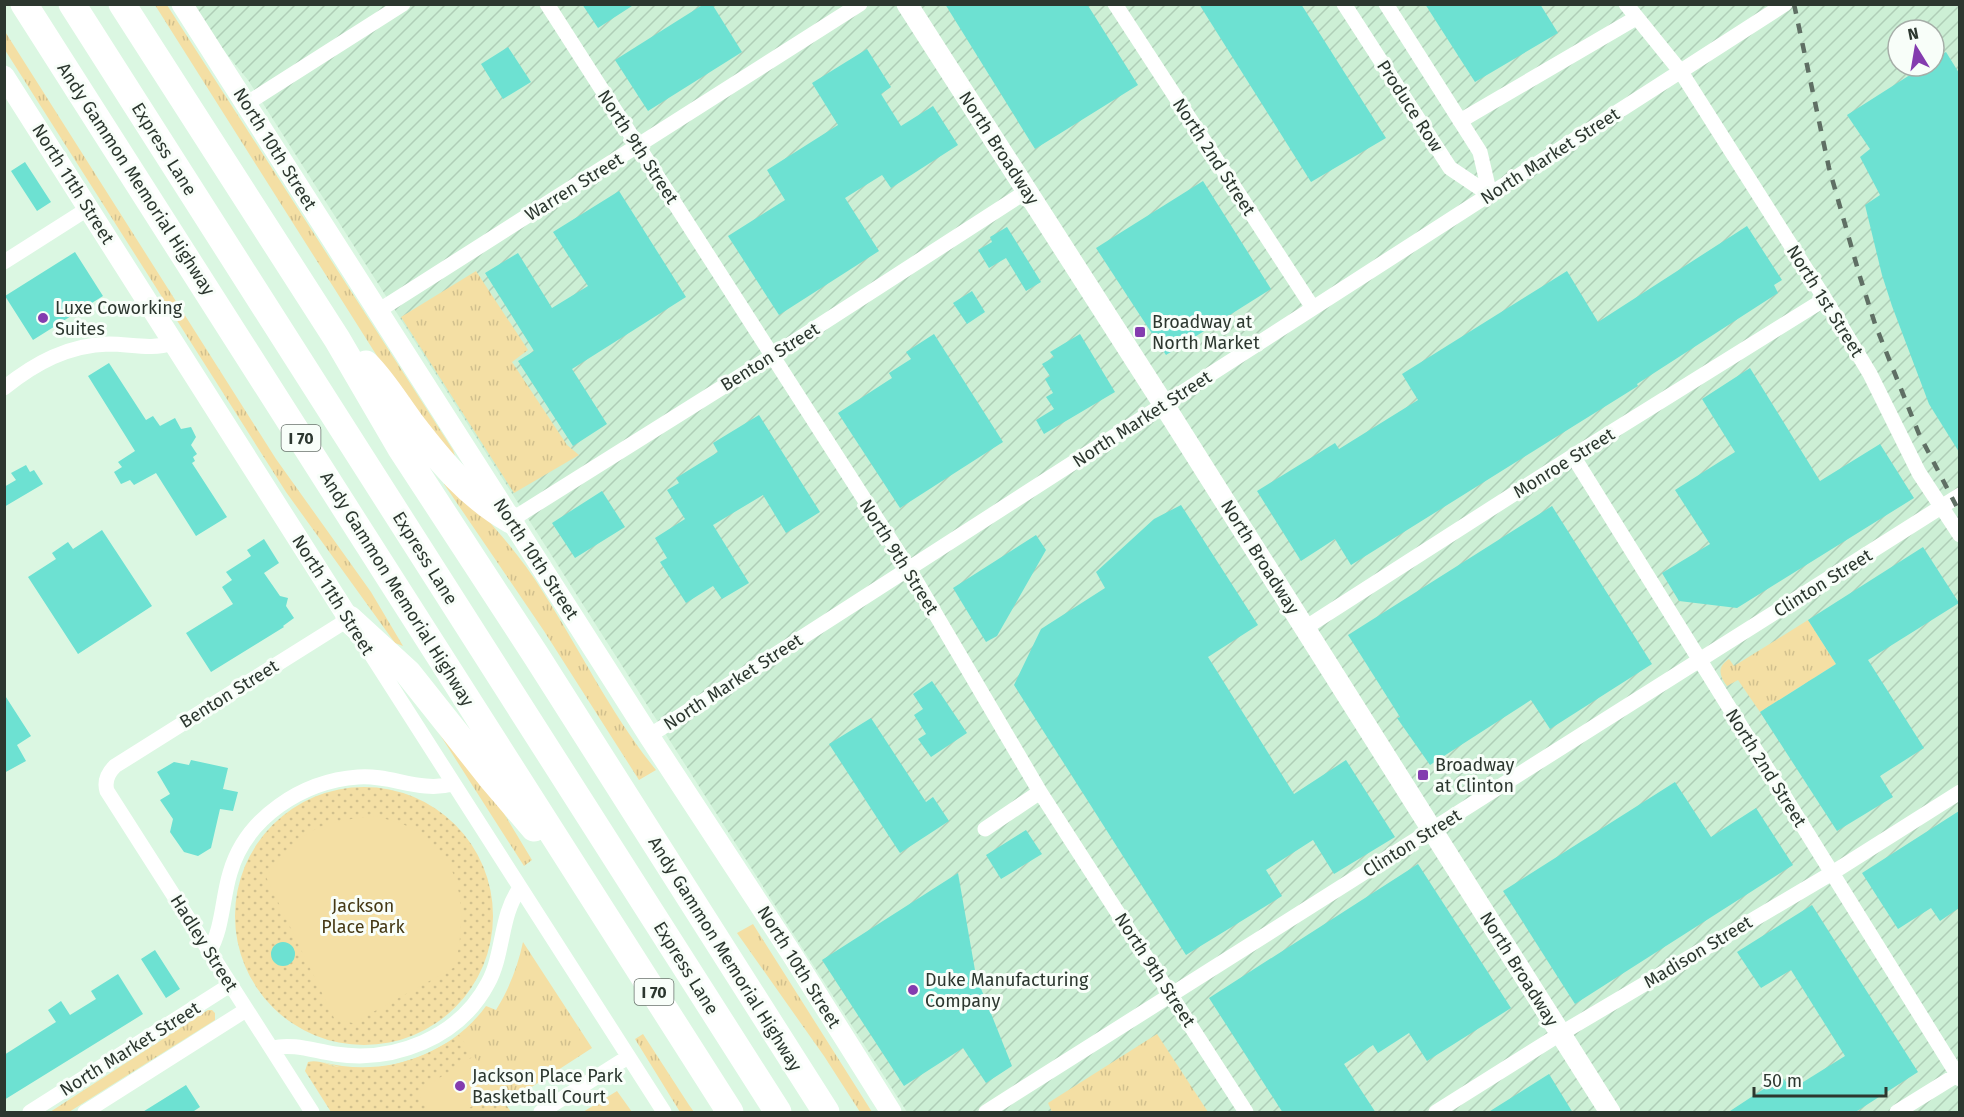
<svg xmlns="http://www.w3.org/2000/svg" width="1964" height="1117" font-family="'Fira Sans',sans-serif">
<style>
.industrial{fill:url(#industrial-furrows);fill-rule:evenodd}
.grass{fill:url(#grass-tufts)}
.park{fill:url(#park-dots)}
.pitch{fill:#f4dfa4}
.building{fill:#6de1d2}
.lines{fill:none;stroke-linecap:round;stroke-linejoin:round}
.street{stroke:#fff;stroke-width:15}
.secondary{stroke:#fff;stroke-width:21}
.highway{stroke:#fff;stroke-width:27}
.rail{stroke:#5f6f64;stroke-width:4.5;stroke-dasharray:10 10;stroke-linecap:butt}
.poi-dot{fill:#843caf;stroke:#f8fef9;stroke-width:2}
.labels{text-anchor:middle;stroke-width:6;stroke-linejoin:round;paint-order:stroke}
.shield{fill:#f8fef9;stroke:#69736c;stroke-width:1.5}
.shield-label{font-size:16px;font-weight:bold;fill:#2c372f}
.street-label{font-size:18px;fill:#2c372f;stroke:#f8fef9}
.poi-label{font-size:18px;fill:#2c372f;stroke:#f8fef9;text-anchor:start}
.park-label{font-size:18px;fill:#453915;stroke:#f8fef9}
</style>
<defs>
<pattern id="industrial-furrows" width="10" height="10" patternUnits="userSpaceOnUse" patternTransform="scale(1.5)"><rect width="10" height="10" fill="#ccefd5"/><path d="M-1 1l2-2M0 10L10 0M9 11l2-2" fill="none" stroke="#afceb7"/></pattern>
<pattern id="grass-tufts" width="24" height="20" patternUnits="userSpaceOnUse" patternTransform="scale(1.5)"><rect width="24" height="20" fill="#f4dfa4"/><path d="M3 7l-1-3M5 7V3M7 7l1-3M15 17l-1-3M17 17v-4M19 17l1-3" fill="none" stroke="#d1c08e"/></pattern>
<pattern id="park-dots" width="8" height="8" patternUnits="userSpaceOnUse" patternTransform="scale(1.5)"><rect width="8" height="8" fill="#f4dfa4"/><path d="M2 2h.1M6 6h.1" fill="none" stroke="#d1c08e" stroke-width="1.8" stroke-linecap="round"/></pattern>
</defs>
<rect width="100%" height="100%" fill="#dbf7e2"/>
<path class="industrial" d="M186,5H1959V1112H907L248,80ZM1898,30H1934V66H1898Z"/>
<path class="grass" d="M155,5H167L453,450L455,456L451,460L415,416Z
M4,30L276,459L371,592L403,646L395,643L286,492L5,50Z
M476,271L528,350L512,362L567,445L579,455L514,493L401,317Z
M449,479C483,514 517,550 543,592C580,650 612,716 656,770L639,780L544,631L444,484Z
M1808,620L1836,664L1760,712L1738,680L1727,686C1719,675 1717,667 1729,659L1734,666Z
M419,702L488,787L532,860L524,866Z
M753,924L872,1112H860L824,1056L737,933Z
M523,942L592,1048L493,1112L322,1062C382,1078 449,1057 486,1006L496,1010C509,989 518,966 523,942Z
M208,1010H212L215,1013V1020L69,1112H50Z
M643,1034L689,1105L694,1112H680L635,1039Z
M1157,1034L1208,1112H1052L1048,1103Z
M617,1091L632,1112H583Z"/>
<path class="park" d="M235 916a129 129 0 1 1 258 0a129 129 0 1 1-258 0Z
M459,1035L511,1112H331L305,1071L308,1062C319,1059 329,1066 340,1067C383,1073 424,1059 459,1035Z"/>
<path class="pitch" d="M376,816C387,820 401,822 411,828C466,858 467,914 455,967L353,1023L335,1020L266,877C302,829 317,822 376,816Z
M474,1056L496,1091L463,1112H430L417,1092Z"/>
<path class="building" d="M582,4H635L598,28Z
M704,4H712L742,52L648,111L615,60Z
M945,4H1087L1138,85L1035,149Z
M1199,4H1301L1386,138L1311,182Z
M1425,4H1540L1558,33L1475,82Z
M508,47L531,82L503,99L481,64Z
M867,49L891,87L881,94L901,126L933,106L958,145L891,188L882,175L845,198L879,251L779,315L728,236L785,200L767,170L838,125L812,83Z
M1946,52L1959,73V452L1929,404L1892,306L1882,275L1865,205L1880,195L1860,157L1870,149L1847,115L1924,66H1934V59Z
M25,162L51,202L37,211L11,171Z
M1203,181L1271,289L1166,355L1096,248Z
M619,191L686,297L572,369L607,424L573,446L518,361L534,351L485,273L518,253L552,308L588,286L553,232Z
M1747,226L1782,280L1774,285L1778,293L1637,384L1638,386L1351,565L1335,539L1301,561L1257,491L1335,443L1339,449L1418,400L1402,374L1567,271L1598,322Z
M1007,227L1041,282L1026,291L1006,258L989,268L978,250L992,242L990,237Z
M75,252L103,296L33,340L5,296Z
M972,291L985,312L967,324L953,303Z
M934,334L1003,442L900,508L838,413L892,378L889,373L911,359L906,352Z
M1080,334L1115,392L1044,434L1036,420L1054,409L1046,397L1053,393L1045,379L1050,376L1042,364L1054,357L1050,352Z
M109,363L146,420L153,416L160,426L175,418L181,429L191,427L196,437L191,445L197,454L193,457L195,461L192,463L227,517L196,536L156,473L134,485L130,480L121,484L114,472L122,467L118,462L135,451L88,376Z
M1750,368L1820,481L1880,444L1914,498L1737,608L1679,601L1662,573L1710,544L1675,490L1735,452L1702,399Z
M759,415L820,512L786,533L763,495L713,525L749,583L722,599L713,586L686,603L660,562L667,558L655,538L685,519L667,490L679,483L676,478L718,452L713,443Z
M26,465L30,472L34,470L43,484L4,507V487L16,480L11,473Z
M602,491L625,527L575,558L552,523Z
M1181,505L1258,625L1208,657L1294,794L1346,760L1395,837L1334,874L1313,840L1266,870L1282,896L1186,955L1014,685L1041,629L1105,588L1096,572L1154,519Z
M1552,506L1652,664L1550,729L1531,700L1430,765L1397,718L1400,717L1348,635Z
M102,530L152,606L78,654L28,577L56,559L52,553L68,542L73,549Z
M1036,535L1046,550L997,636L986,642L953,588Z
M264,539L279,563L264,573L280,596L288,598L286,606L294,618L283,626L284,627L211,672L186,633L233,604L222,587L232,580L226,572L251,556L247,550Z
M1923,547L1959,603L1868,660L1924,748L1880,776L1893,797L1837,831L1760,712L1836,664L1808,620Z
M932,681L967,733L931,757L918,739L926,734L914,715L923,709L913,694Z
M4,694L31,736L17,745L26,761L4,773Z
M871,718L926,802L933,797L949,821L900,853L829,744Z
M191,760L228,768L223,789L238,792L233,811L220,809L211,848L198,856L184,852L170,832L173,819L160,800L170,794L157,772L174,762L189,765Z
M1675,782L1711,837L1756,808L1793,865L1575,1004L1503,891Z
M1959,811V908L1940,921L1931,908L1898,929L1862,873Z
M1026,830L1042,854L1001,879L986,855Z
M1418,864L1511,1008L1427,1061L1409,1033L1378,1053L1373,1045L1344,1064L1376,1113H1283L1209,998Z
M958,873L976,976L1012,1066L986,1083L963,1048L904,1086L822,960Z
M1812,905L1918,1072L1854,1113H1727L1782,1077L1792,1089L1845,1056L1791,970L1761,988L1737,952Z
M271 954a12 12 0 1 1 24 0a12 12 0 1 1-24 0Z
M155,950L180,989L166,998L141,959Z
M118,974L143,1014L4,1100V1055L56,1022L48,1010L61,1001L70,1015L96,999L91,991Z
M1549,1074L1573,1113H1487Z
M186,1085L200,1107L191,1113H141Z"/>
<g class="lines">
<path class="street" d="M547,4L909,569L1040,792L1246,1112
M1115,4L1313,308
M1344,4L1450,168L1490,195
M1386,4L1480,152L1490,195
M1626,4L1681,72L1825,299L1870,374L1919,473L1960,535
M246,104L403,4
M1460,121L1636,18
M4,262L89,208
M378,311L860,4
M4,388C35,363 68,345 109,344C131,344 151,350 173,343
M1573,456L1960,1079
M511,520L772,356L1027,191
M1305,628L1573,456L1825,299
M365,645L664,1112
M649,736L1785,4
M985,829L1040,792
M209,952C223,928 222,899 230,873C246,817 303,781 358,777C390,774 420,793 452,784
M272,1048C294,1043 314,1051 335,1054C394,1063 459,1038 488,983C504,954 500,915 520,888
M30,1112L230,985
M85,1112L246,1010
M312,1112L107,791C104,781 108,773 115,766L349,619L352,624
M541,1112L628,1057
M986,1112L1960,495
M1436,1112L1560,1034L1832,873L1960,792
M1897,1112L1960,1073"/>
<path class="secondary" d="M182,4L649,736L793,956L891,1112
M907,4L1164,405L1610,1112
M4,76L349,619"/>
<path class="highway" d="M24,4L730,1112
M72,4L778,1112
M122,4L337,339L400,447L537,657L826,1112
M366,364C384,382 396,403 411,423C440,461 469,496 511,520
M349,619L408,673L493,780L534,828"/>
<path class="rail" d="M1794,4L1829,168L1860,277L1875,324L1919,434L1960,513"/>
</g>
<g class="poi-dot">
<circle cx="43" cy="318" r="6"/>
<rect x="1134" y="326" width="12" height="12" rx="3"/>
<rect x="1417" y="769" width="12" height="12" rx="3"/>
<circle cx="913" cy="990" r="6"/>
<circle cx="460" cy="1086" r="6"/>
</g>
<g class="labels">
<g class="shield">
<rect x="281.5" y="425" width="39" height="26" rx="4.5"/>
<rect x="634.5" y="979" width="39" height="26" rx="4.5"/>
</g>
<g class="shield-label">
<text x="301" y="444">I 70</text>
<text x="654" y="998">I 70</text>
</g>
<g class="street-label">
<text transform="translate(1410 106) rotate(57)" y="6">Produce Row</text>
<text transform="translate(638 147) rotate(57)" y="6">North 9th Street</text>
<text transform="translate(999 148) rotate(57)" y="6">North Broadway</text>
<text transform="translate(164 149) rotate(58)" y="6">Express Lane</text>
<text transform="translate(275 149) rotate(58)" y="6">North 10th Street</text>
<text transform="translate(1550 156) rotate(-33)" y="6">North Market Street</text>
<text transform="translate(1214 157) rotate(57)" y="6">North 2nd Street</text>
<text transform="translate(136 179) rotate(57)" y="6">Andy Gammon Memorial Highway</text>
<text transform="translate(73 184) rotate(58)" y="6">North 11th Street</text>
<text transform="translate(574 187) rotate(-32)" y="6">Warren Street</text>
<text transform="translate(1825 301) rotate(58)" y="6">North 1st Street</text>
<text transform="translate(770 357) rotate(-32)" y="6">Benton Street</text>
<text transform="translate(1142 419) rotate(-33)" y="6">North Market Street</text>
<text transform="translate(1564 463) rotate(-32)" y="6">Monroe Street</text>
<text transform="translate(899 557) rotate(58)" y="6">North 9th Street</text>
<text transform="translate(1260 557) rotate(58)" y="6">North Broadway</text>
<text transform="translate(425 558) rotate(58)" y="6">Express Lane</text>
<text transform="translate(536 559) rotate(57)" y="6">North 10th Street</text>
<text transform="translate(1823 583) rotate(-32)" y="6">Clinton Street</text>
<text transform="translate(397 589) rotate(58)" y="6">Andy Gammon Memorial Highway</text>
<text transform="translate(333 595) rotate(58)" y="6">North 11th Street</text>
<text transform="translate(733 682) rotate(-33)" y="6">North Market Street</text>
<text transform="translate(229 694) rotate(-32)" y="6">Benton Street</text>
<text transform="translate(1766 768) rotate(58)" y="6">North 2nd Street</text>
<text transform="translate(1412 843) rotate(-32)" y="6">Clinton Street</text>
<text transform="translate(204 943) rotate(58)" y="6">Hadley Street</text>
<text transform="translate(1698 952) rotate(-31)" y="6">Madison Street</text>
<text transform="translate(725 954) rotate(58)" y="6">Andy Gammon Memorial Highway</text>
<text transform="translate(799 967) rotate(58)" y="6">North 10th Street</text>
<text transform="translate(686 968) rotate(58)" y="6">Express Lane</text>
<text transform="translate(1519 969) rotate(58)" y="6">North Broadway</text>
<text transform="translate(1155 970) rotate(57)" y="6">North 9th Street</text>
<text transform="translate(130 1049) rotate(-32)" y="6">North Market Street</text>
</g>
<g class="poi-label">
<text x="55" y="314">Luxe Coworking<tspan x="55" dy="21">Suites</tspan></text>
<text x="1152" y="328">Broadway at<tspan x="1152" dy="21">North Market</tspan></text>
<text x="1435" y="771">Broadway<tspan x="1435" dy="21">at Clinton</tspan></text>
<text x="925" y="986">Duke Manufacturing<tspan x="925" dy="21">Company</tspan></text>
<text x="472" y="1082">Jackson Place Park<tspan x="472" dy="21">Basketball Court</tspan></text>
</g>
<g class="park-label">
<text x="363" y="912">Jackson<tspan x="363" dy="21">Place Park</tspan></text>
</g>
</g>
<rect width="1964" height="1117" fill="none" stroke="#2c372f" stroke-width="12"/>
<g transform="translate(1916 48) rotate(349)"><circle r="28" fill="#f8fef9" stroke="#a6aea8" stroke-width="1.5"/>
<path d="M0-4.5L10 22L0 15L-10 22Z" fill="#843caf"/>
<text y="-9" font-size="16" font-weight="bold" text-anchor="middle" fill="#2c372f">N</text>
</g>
<path d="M1754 1087v9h132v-9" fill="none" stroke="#2c372f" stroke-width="3"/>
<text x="1763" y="1087" font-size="18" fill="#2c372f" stroke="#f8fef9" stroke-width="4.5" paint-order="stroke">50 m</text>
</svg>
